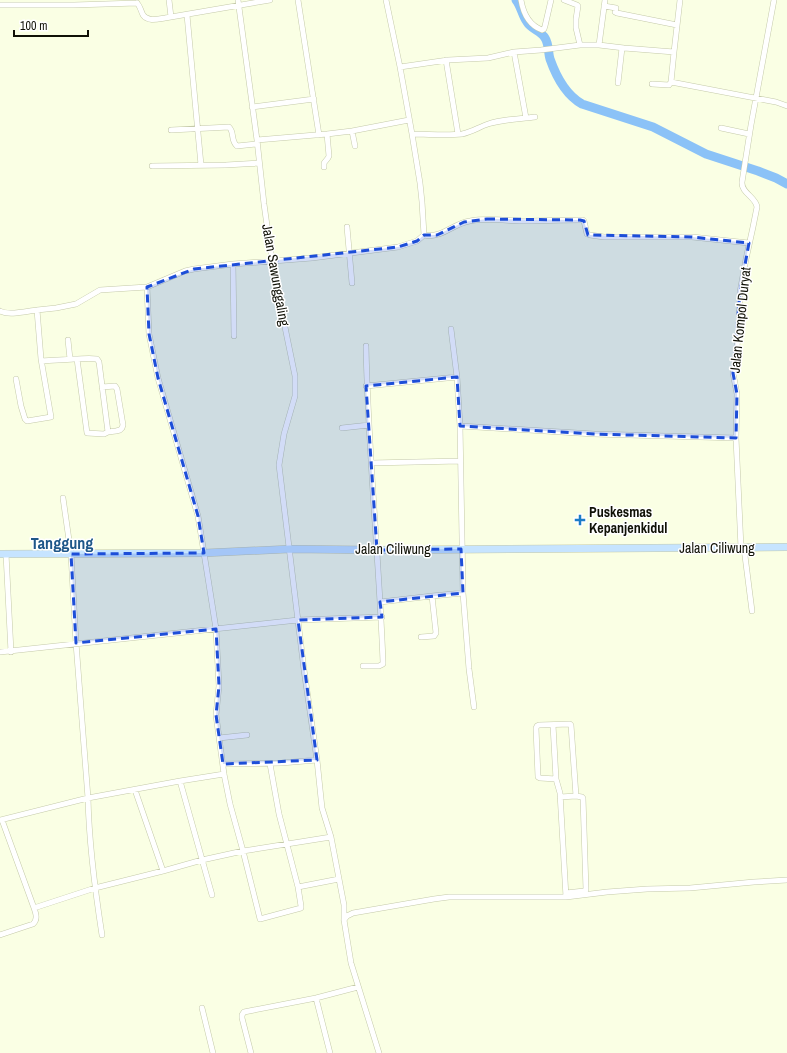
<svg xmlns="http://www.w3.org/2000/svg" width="787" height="1053" font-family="'Archivo Narrow',sans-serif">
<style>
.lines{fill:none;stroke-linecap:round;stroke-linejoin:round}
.river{stroke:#8bc2f7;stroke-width:9}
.street-casing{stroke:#c5caaa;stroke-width:6}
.secondary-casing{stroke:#c5caaa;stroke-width:8}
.street{stroke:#fff;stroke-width:5}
.secondary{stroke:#c6e4ff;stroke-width:7}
.marked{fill:#1d4ed8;fill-opacity:0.2;stroke:#1d4ed8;stroke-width:3;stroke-dasharray:8 5;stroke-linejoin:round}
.poi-dot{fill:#1c7cc8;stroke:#fff;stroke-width:1.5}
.labels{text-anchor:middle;stroke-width:3;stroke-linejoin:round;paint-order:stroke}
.street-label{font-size:14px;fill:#101106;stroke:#fff}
.poi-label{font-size:14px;font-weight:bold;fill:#101106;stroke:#fff;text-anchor:start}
.quarter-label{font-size:16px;font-weight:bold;fill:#1f5789;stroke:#fff}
</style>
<rect width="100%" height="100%" fill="#faffe4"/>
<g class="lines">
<path class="river" d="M516,0C521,6 522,15 527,22C531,29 541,31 545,38C549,44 548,53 550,59C556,76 566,95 582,104L653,127L706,154L758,171L776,178L787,184"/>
<defs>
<path id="street" d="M169,0L171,17
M238,0L257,140L264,204L270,247L279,298L295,376V396L284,434L279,465L304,670L317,760L322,808L331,837L344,905V920L351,963L379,1053
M298,0L319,135
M386,0L400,67L412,134L420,183L422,202L424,235
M521,0C523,12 529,25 542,30L544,29L545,26L551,0
M564,0L577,5L578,6L576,19V28L580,45
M680,0L674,52L671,82L776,102L787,106
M137,3C140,6 141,11 143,15C148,22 158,19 165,18L270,0
M0,5H74L137,3
M604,6L616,8L615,12L617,13L677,25
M187,15L201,165
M599,45L605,0
M514,52L526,118
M446,60L458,134
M400,67L448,60L488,58L514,52L541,50L580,45H599L624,48L674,52
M618,83L622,48
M652,84L669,85L671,82
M252,107L314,99
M721,128L749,134
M171,130L229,127C235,133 230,140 237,146L257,144
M352,131L355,146
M412,134C429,134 446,136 462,134C472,132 479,127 488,124C503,119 520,119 535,117
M257,140L327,134L352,131L409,120
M152,166L226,165L259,163
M324,167V163L328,158L329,156L327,134
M347,227L352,283
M233,264L234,336
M0,311C9,316 27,311 37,310
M451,329L457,377L460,426L463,593L469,669L474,707
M68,340L70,359
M42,361C53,360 63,360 74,359C82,359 89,358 97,359L99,362L108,432L104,434L87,433L77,359
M16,379L21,406L25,419L27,421L51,417L41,359L37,310L56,308L76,304L100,290L147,287
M366,386L457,377
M102,387L115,386L117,389L123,425L122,428L120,430L116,431L108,432
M460,426L594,434L736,438
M342,428L369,425
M371,463L460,461
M741,548L736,438L737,394L733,373L739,332L740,292L746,259L753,227L757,207C756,197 741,193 742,182L751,125L774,0
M744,548L752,611
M6,554L11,652
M380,602L432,596L463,593
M421,637L434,636L436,633L432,596
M0,652L298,620L382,617
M363,666H379L383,664V662C379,557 368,452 366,346
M553,725L556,779L560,793L566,897
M219,738L247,735
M223,764L281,763L317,760
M270,764L279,814L298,887L339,879
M556,779L540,778L538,777L536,728L537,726L539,725L570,724L571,725L576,796
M180,781L212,895
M135,790L163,871
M560,797L576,796L582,797L583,798L586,890L584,891L566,893
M0,820L88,798L76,643L71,554L63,498
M2,820L34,908
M298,887L301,906V908L260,919L243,851L230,804L224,774L216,715L219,686L216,629L204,553L198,516L158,378L149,334L147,287L185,271L194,269L233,264L312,258L398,247L417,241L424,235C441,239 454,223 470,221C486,218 502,220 519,221C539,221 560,220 580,220H583L584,221L587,234L590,235L604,237H692L749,243
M344,920L347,916L353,913L434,899L449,897H566L607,892L647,889L690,888L754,882L787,880
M0,935L33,924C38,919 36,914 34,908L95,888L163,871L202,860L243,851L331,837
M102,935C95,890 89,844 88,798L180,781L224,774
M316,998L330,1053
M202,1008L213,1053
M251,1053L242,1018V1015L244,1012L316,998L358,987"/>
<path id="secondary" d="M0,554L204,553L290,549L377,550L787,547"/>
</defs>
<use href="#street" class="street-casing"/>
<use href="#secondary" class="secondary-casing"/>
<use href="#street" class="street"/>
<use href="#secondary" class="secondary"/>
</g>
<path class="marked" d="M487,219L580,220L584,221L588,235L692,237L749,243L740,292L733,373L737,394L736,438L594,434L460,426L457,377L366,386L377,550L461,549L463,593L380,602L382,617L298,620L317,760L223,764L216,715L219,686L216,629L76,643L71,554L204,553L198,516L158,378L149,334L147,287L194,269L398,247L417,241L424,235H437L464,222Z"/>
<path class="poi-dot" d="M578 514h4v4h4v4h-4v4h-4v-4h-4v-4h4z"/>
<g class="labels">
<g class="street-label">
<text transform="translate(276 275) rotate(80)" y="5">Jalan Sawunggaling</text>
<text transform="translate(740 320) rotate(-84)" y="5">Jalan Kompol Duryat</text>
<text x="717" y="553">Jalan Ciliwung</text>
<text x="393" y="554">Jalan Ciliwung</text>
</g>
<g class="poi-label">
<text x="589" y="517">Puskesmas<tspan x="589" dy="16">Kepanjenkidul</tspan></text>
</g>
<g class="quarter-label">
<text x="62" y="549">Tanggung</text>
</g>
</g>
<path d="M14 30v6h74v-6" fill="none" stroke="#101106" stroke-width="2"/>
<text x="20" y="30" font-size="12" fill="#101106" stroke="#ffffff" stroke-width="3" paint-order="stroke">100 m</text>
</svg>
